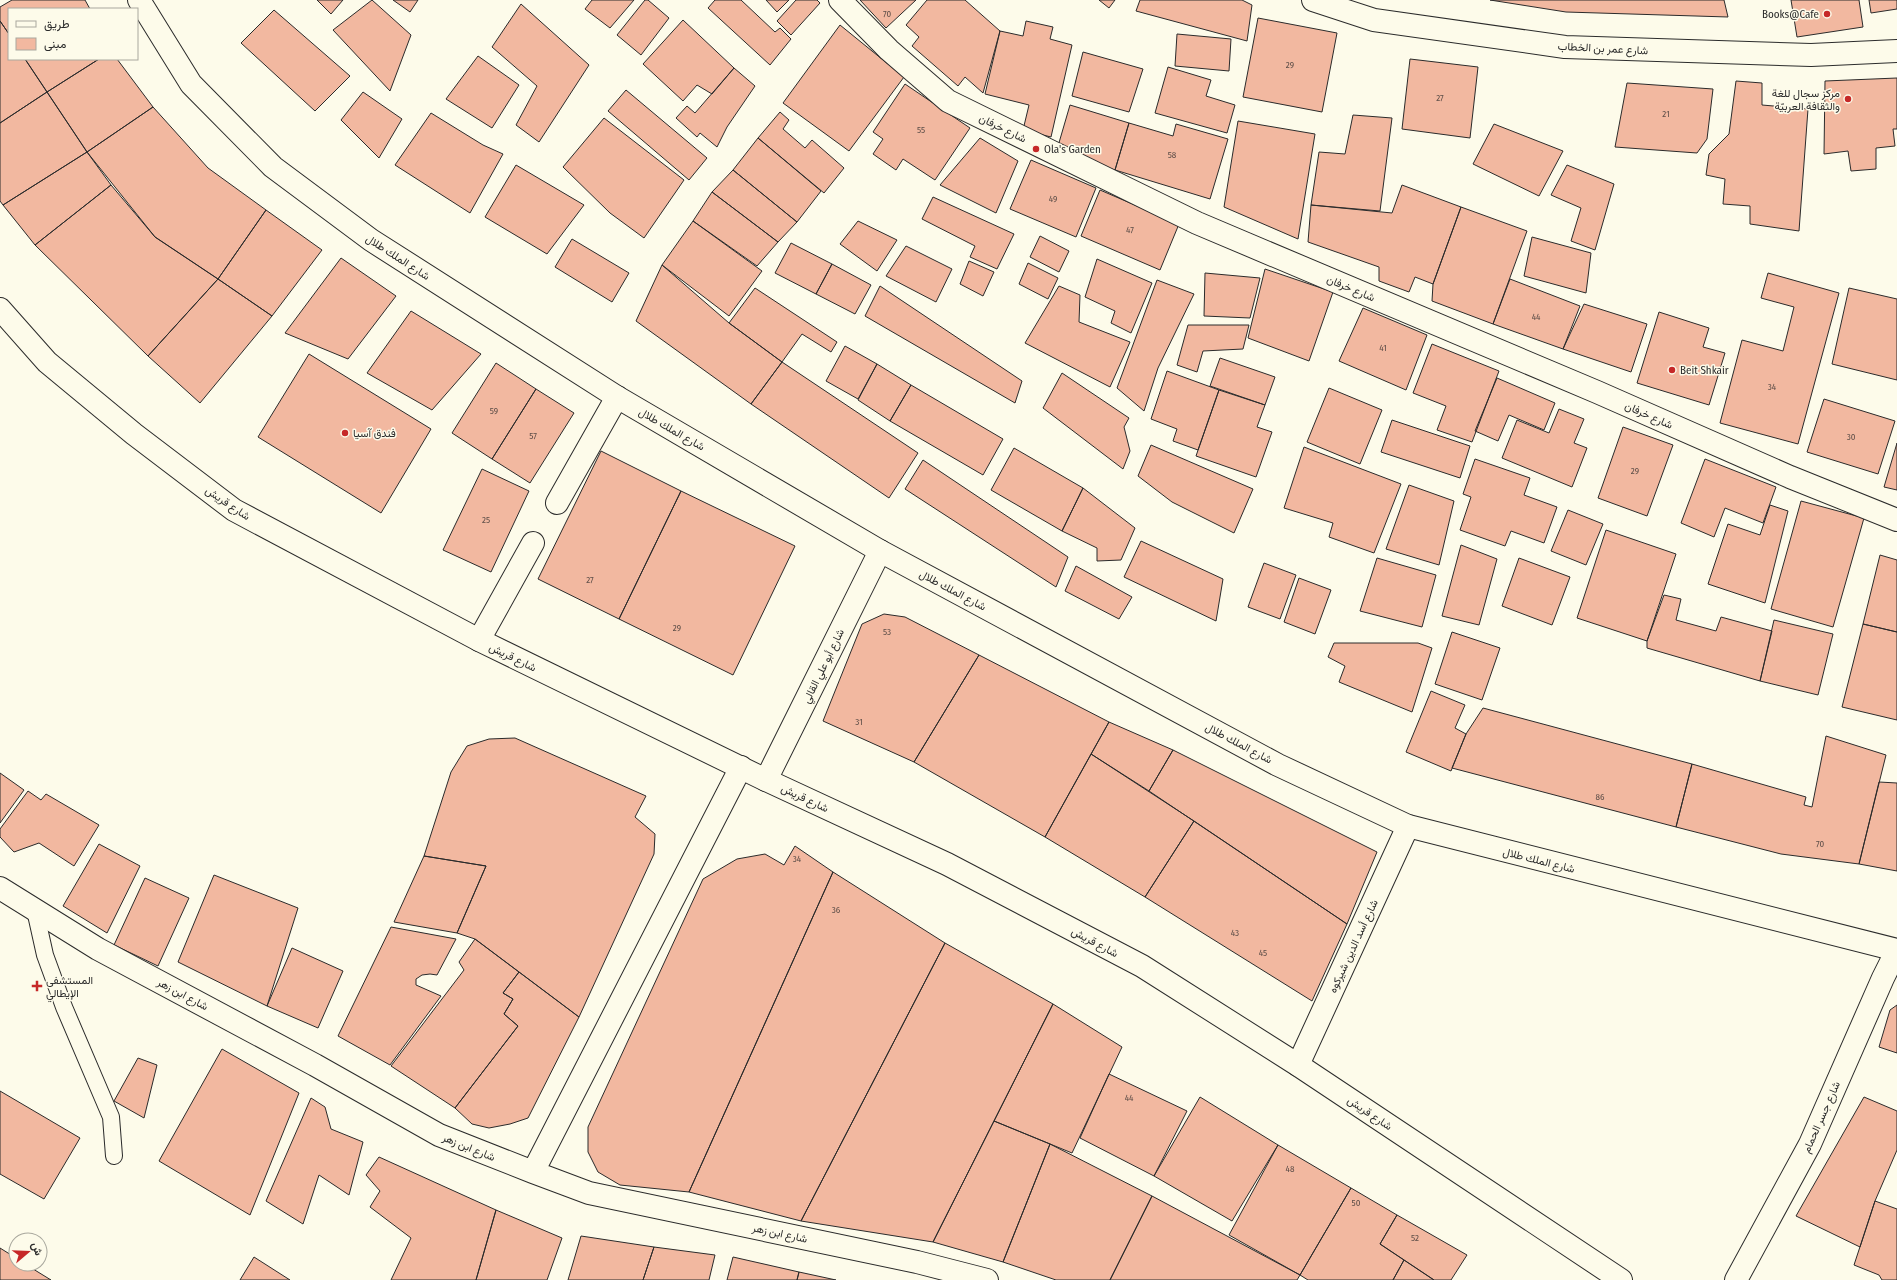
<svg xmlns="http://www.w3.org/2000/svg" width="1897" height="1280" font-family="'Fira Sans Condensed',Vazirmatn,sans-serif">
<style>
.building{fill:#f2b8a0;stroke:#2b2b2b}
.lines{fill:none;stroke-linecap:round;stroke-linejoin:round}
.service-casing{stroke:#2b2b2b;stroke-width:18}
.pedestrian-casing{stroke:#2b2b2b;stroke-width:24}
.minor-casing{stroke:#2b2b2b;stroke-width:24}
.tertiary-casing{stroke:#2b2b2b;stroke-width:24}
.primary-casing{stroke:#2b2b2b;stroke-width:24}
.service{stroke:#fdfbea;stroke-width:16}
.pedestrian{stroke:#fdfbea;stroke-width:22}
.minor{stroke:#fdfbea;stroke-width:22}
.tertiary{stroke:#fdfbea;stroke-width:22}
.primary{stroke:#fdfbea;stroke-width:22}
.poi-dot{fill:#c62828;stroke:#fdfbea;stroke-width:1.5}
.labels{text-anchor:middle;stroke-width:3;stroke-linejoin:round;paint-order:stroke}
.number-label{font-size:9px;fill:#5d4e48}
.poi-label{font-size:11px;fill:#2b2b2b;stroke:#fdfbea;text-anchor:start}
.street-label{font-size:11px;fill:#2b2b2b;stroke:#fdfbea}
</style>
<rect width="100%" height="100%" fill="#fdfbea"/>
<path class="building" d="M12,0H85L90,9H9V34L0,21V7Z
M317,0H343L331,14Z
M372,0L411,35L390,91L333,30Z
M393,0H418L410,12Z
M592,0H634L610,28L585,9Z
M645,0H648L669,18L641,55L617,35Z
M715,0H741L775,32L780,28L791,39L770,65L708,8Z
M766,0H789L777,12Z
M796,0H817L820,3L791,35L777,21Z
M860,0H916L886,28Z
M927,0H965L1000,31L983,93L965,77L958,86L912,46L919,37L906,25Z
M1099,0H1115L1109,8Z
M1140,0H1242L1252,5L1247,41L1136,11Z
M1490,0H1724L1728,17L1566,12Z
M1791,0H1859L1863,27L1797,37Z
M1869,0H1897V9L1871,13Z
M521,4L589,65L539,142L516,125L537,86L492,47Z
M274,10L350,76L315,111L241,43Z
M1258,18L1337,33L1322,112L1243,97Z
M683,20L734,68L712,94L697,85L683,101L643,64Z
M0,21L9,34V59H25L47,92L0,123Z
M1026,21L1053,27L1050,39L1072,45L1051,137L1023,130L1029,105L985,94L1000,31L1023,36Z
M840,25L904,77L849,151L783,103Z
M1177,34L1231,39L1229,71L1175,66Z
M1083,52L1143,69L1129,112L1072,96Z
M478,56L519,85L492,128L446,99Z
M25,59H99L47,92Z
M99,59H117L153,107L87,152L47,92Z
M1410,59L1478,67L1470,138L1402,129Z
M1168,67L1211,80L1206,96L1235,105L1227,133L1155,113Z
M734,68L755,86L727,127L717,147L700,133L697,137L676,118L687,106L695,113Z
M1897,78V129H1893L1895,146L1876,148V169L1851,171L1848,151L1824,154L1825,81Z
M1736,81L1762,83V105L1808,109L1799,231L1750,224V206L1723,204L1725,179L1706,175L1709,154L1729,134Z
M1627,83L1713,89L1707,139L1697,153L1615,147Z
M905,84L970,128L935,180L903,159L896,170L873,154L883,139L873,132Z
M626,90L707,158L689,180L608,111Z
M47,92L87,152L3,205L0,201V123Z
M363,92L402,119L379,158L341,120Z
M1070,105L1129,123L1115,170L1056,153Z
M153,107L208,168L266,210L218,279L155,237L87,152Z
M780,112L789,120L783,129L805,148L812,140L844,168L824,193L758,138Z
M431,113L483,145L503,154L470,213L395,165Z
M1353,115L1392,118L1380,211L1311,205L1319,152L1345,154Z
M604,118L684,180L644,238L610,213L563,167Z
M1238,121L1315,134L1298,239L1224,207Z
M1129,123L1173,136L1176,124L1228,139L1210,199L1115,170Z
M1494,124L1563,151L1539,196L1473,164Z
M758,138L821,191L797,222L733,170Z
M980,138L1018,161L996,213L940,185Z
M87,152L111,185L35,245L3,205Z
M1031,160L1096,188L1076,237L1010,209Z
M516,165L584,205L547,254L485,217Z
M1567,165L1614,184L1595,250L1571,241L1581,208L1551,195Z
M733,170L797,222L778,242L712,192Z
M111,185L155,237L218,279L148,356L35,245Z
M1402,185L1461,207L1433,284L1415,277L1409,292L1379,281V267L1308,242L1311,205L1392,213Z
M1100,190L1179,224L1160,270L1081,236Z
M712,192L778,242L757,266L693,221Z
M933,197L1014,234L997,269L970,257L975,246L922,219Z
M1461,207L1527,231L1493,324L1432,301L1433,284Z
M266,210L322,250L272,316L218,279Z
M693,221L762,271L729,316L662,265Z
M858,221L897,240L877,271L840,244Z
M1040,236L1069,251L1059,272L1030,257Z
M1532,237L1591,253L1586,293L1524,276Z
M572,239L629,273L612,302L555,267Z
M791,243L832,264L816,294L775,273Z
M906,246L952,269L936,302L886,276Z
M341,258L396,296L348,359L285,333Z
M1097,259L1152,283L1131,333L1111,323L1115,311L1085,297Z
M969,261L994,272L983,296L960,284Z
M1028,263L1058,278L1048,299L1019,284Z
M832,264L871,285L855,314L816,294Z
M662,265L729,323L782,362L751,404L636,321Z
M1265,269L1333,292L1309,361L1248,338Z
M1205,273L1260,278L1250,318L1204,316Z
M1768,273L1839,293L1798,444L1720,423L1742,340L1783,351L1794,307L1761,298Z
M218,279L272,316L200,403L148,356Z
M1510,279L1580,306L1563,349L1493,324Z
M1157,280L1194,294L1158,368L1144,411L1117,388Z
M880,286L1022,381L1015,403L865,316Z
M1059,286L1080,295L1079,322L1130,342L1110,387L1025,343Z
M755,288L837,342L831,352L802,334L782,362L729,323Z
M1849,288L1897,299V380L1832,364Z
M1584,304L1647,324L1631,372L1563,349Z
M1363,308L1427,335L1406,390L1339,361Z
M411,311L481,354L432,410L367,373Z
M1659,312L1709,328L1703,347L1725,353L1709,405L1637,383Z
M1188,325H1249L1243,349L1203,351L1197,372L1177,365Z
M1432,344L1499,371L1472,442L1437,430L1446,406L1413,393Z
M845,346L877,364L858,399L826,381Z
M309,354L431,429L381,513L258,437Z
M1220,358L1275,377L1265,405L1210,386Z
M782,362L918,453L889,498L751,404Z
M496,363L536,389L492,459L452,433Z
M877,364L911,385L890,421L858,400Z
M1167,371L1219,390L1198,450L1173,441L1177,429L1151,419Z
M1062,373L1129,418L1124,427L1130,451L1123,469L1043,408Z
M1497,378L1555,403L1544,430L1509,415L1498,441L1475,431Z
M911,385L1003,439L983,475L890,421Z
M1329,388L1382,410L1360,464L1307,442Z
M536,389L574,413L530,483L492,459Z
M1219,390L1265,405L1257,427L1272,432L1256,477L1196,456Z
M1824,399L1895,421L1878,474L1807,452Z
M1559,409L1584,419L1574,443L1587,448L1572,487L1502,458L1517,420L1549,433Z
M1392,420L1470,446L1460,478L1381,452Z
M1623,427L1673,445L1647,516L1598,498Z
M1897,443V490L1884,487Z
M1151,445L1253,489L1234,533L1172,502L1138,476Z
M1304,447L1401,484L1374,553L1329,537L1333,523L1284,508Z
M1014,448L1083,488L1062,531L991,490Z
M601,451L681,491L619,619L538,579Z
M1475,459L1530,478L1524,495L1557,507L1544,543L1511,531L1505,546L1460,530L1471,497L1463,494Z
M1705,459L1776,487L1763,523L1725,508L1714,537L1681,523Z
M923,460L1068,557L1056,587L905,489Z
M482,469L529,491L491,572L443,550Z
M1409,485L1454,501L1439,565L1386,549Z
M1083,488L1135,528L1121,560L1097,561V548L1062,531Z
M681,491L795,546L733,675L619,619Z
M1801,501L1864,518L1833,627L1771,609Z
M1770,505L1788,511L1765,603L1708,584L1728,524L1760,535Z
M1568,510L1603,524L1586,565L1551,551Z
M1606,530L1676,554L1647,641L1577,618Z
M1141,541L1223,579L1216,621L1124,577Z
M1461,545L1497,559L1479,625L1442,616Z
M1880,555L1897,560V632L1863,624Z
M1377,558L1436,575L1422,627L1360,611Z
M1519,558L1570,577L1552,625L1502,606Z
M1264,563L1296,575L1280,619L1248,607Z
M1076,566L1132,597L1119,619L1065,591Z
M1299,578L1331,590L1315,634L1284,622Z
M1664,595L1681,599L1676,620L1716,631L1721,617L1772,631L1760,681L1647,648V641Z
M884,614L905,617L979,655L914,762L823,721L862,624Z
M1774,620L1833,634L1818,695L1760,681Z
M1863,624L1897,632V720L1842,707Z
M1452,632L1500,648L1482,700L1435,684Z
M1334,643H1418L1432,648L1412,712L1339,682L1345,666L1328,657Z
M979,655L1109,722L1045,837L914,762Z
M1431,691L1465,705L1455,728L1466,734L1451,771L1406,752Z
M1483,708L1692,764L1676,827L1452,768L1466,734Z
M1109,722L1173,750L1149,791L1091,754Z
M1826,736L1886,755L1859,864L1781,854L1676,827L1692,764L1806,797L1804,805L1812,807Z
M515,738L646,796L635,817L655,834L654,854L579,1017L475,939L457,933L486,866L424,856L451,772L467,746L489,739Z
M1173,750L1377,852L1347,924L1149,791Z
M1091,754L1194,821L1145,897L1045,837Z
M0,773L24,790L0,823Z
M1879,782L1897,783V871L1859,864Z
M28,791L41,800L46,794L99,825L74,866L39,843L14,852L0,837V829Z
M1194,821L1347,924L1312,1001L1145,897Z
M99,844L140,866L107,933L63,906Z
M795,846L833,872L689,1192L620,1185L598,1172L588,1152V1127L703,879L737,859L765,854L784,865Z
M424,856L486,866L457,933L394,922Z
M833,872L945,943L801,1221L689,1192Z
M214,875L298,908L267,1006L178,962Z
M145,878L189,898L158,966L114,945Z
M391,927L456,939L437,975L430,974L422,975L416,979V985L441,996L390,1065L338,1036Z
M475,939L519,972L503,993L513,999L504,1014L518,1026L455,1108L391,1066L464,970L459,962Z
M945,943L1053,1004L933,1242L801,1221Z
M292,948L343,971L318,1028L267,1006Z
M519,972L579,1017L528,1118L510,1124L489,1128L472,1124L455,1108L518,1026L504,1014L513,999L503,993Z
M1053,1004L1122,1047L1072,1153L994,1121Z
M1897,1005V1053L1879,1047L1890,1010Z
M222,1049L299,1093L250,1215L159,1161Z
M138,1058L157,1065L144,1118L114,1101Z
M1109,1074L1187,1111L1154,1176L1080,1138Z
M0,1091L80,1138L44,1199L0,1174Z
M1200,1097L1278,1145L1232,1221L1154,1176Z
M1864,1097L1897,1111V1150L1875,1201L1860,1247L1796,1216Z
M311,1098L325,1107L331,1129L363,1142L349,1195L319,1175L303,1224L266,1201Z
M994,1121L1050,1144L1003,1262L933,1242Z
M1050,1144L1152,1196L1110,1280H1056L1003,1262Z
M1278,1145L1351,1188L1300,1275L1229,1235Z
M379,1157L496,1210L476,1280H391L411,1238L370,1207L380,1191L366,1175Z
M1351,1188L1397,1215L1380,1244L1404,1260L1393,1280H1308L1300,1275Z
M1152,1196L1300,1275L1297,1280H1110Z
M1875,1201L1897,1209V1280H1882L1879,1275L1854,1265Z
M496,1210L562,1238L547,1280H476Z
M1397,1215L1467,1255L1451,1280H1434L1380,1244Z
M581,1236L654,1247L643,1280H568Z
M654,1247L715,1255L709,1280H643Z
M0,1248L16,1258V1264H25L51,1280H0Z
M254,1257L290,1280H240Z
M733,1257L799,1272L797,1280H727Z
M1404,1260L1434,1280H1393Z
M799,1272L836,1280H797Z"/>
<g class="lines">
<defs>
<path id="service" d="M35,910L45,955L64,1007L111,1117L114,1156"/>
<path id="pedestrian" d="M557,503L617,397
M479,640L533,543"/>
<path id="minor" d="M840,0L889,50L948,101L1197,223L1597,392L1790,477L1897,520
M766,780L880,551
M0,888L98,949L315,1065L439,1135L533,1172L589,1193L917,1262L987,1280
M1298,1065L1408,826
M533,1172L741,767
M1736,1280L1810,1144L1883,978L1897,950"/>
<path id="tertiary" d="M1313,0L1374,20L1565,47L1811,55L1897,51"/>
<path id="primary" d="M139,0L191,84L273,167L371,240L617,397L880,551L1278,765L1408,826L1897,950
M0,309L47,362L134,434L234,510L479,640L766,780L947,864L1142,966L1298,1065L1621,1280"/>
</defs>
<use href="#service" class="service-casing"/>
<use href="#pedestrian" class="pedestrian-casing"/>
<use href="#minor" class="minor-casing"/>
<use href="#tertiary" class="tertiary-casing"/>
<use href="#primary" class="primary-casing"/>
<use href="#service" class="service"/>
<use href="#pedestrian" class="pedestrian"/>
<use href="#minor" class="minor"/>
<use href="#tertiary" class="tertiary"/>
<use href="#primary" class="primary"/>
</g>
<g class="poi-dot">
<circle cx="1827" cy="14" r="4"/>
<circle cx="1848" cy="99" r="4"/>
<circle cx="1036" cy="149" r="4"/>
<circle cx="1672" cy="370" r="4"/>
<circle cx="345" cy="433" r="4"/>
<path d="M35 980h4v4h4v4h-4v4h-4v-4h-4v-4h4z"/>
</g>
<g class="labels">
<g class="number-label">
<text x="887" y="17">70</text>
<text x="1290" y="68">29</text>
<text x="1440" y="101">27</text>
<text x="1666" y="117">21</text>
<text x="921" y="133">55</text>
<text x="1172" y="158">58</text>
<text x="1053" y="202">49</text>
<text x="1130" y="233">47</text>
<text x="1536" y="320">44</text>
<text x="1383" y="351">41</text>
<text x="1772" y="390">34</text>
<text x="494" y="414">59</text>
<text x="533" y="439">57</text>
<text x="1851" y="440">30</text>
<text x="1635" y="474">29</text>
<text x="486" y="523">25</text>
<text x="590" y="583">27</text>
<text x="677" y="631">29</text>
<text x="887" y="635">53</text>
<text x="859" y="725">31</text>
<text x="1600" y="800">86</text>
<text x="1820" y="847">70</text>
<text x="797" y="862">34</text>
<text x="836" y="913">36</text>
<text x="1235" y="936">43</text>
<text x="1263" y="956">45</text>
<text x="1129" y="1101">44</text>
<text x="1290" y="1172">48</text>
<text x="1356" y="1206">50</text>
<text x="1415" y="1241">52</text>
</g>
<g class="poi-label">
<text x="1819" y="18" text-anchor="end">Books@Cafe</text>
<text x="1840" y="97" text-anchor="end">مركز سجال للغة<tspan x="1840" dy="13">والثقافة العربيّة</tspan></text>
<text x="1044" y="153">Ola's Garden</text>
<text x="1680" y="374">Beit Shkair</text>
<text x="353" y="437">فندق آسيا</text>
<text x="46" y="984">المستشفى<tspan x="46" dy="13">الإيطالي</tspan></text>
</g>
<g class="street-label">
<text transform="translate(1603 48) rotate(3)" y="4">شارع عمر بن الخطاب</text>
<text transform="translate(1003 128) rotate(26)" y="4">شارع خرفان</text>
<text transform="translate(398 257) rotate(33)" y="4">شارع الملك طلال</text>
<text transform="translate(1351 288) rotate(23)" y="4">شارع خرفان</text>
<text transform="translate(1649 415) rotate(24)" y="4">شارع خرفان</text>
<text transform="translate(672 429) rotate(30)" y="4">شارع الملك طلال</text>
<text transform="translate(228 503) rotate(34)" y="4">شارع قريش</text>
<text transform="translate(953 590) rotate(28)" y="4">شارع الملك طلال</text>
<text transform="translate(513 657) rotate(26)" y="4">شارع قريش</text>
<text transform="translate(823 666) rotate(-64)" y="4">شارع أبو علي القالي</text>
<text transform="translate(1239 743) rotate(28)" y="4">شارع الملك طلال</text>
<text transform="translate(805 798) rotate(25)" y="4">شارع قريش</text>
<text transform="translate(1539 860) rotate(14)" y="4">شارع الملك طلال</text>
<text transform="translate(1095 942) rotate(28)" y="4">شارع قريش</text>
<text transform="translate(1353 946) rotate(-65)" y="4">شارع أسد الدين شيركوه</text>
<text transform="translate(183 994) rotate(28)" y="4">شارع ابن زهر</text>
<text transform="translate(1370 1113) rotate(34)" y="4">شارع قريش</text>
<text transform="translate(1821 1117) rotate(-66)" y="4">شارع جسر الحمام</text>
<text transform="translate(469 1147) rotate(22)" y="4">شارع ابن زهر</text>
<text transform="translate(780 1233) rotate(12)" y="4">شارع ابن زهر</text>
</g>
</g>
<rect x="8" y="8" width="130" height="52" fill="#fdfbea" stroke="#a9a89e"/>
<rect x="16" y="21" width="20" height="6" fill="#fdfbea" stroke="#a9a89e"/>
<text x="44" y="28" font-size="12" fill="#2b2b2b">طريق</text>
<rect x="16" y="38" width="20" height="12" fill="#f2b8a0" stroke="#a9a89e"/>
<text x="44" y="48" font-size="12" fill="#2b2b2b">مبنى</text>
<g transform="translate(28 1252) rotate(71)"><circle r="19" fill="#fdfbea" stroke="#a9a89e"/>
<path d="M0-3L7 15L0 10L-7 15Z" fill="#c62828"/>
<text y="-6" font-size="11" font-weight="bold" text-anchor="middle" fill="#2b2b2b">ش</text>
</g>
</svg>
